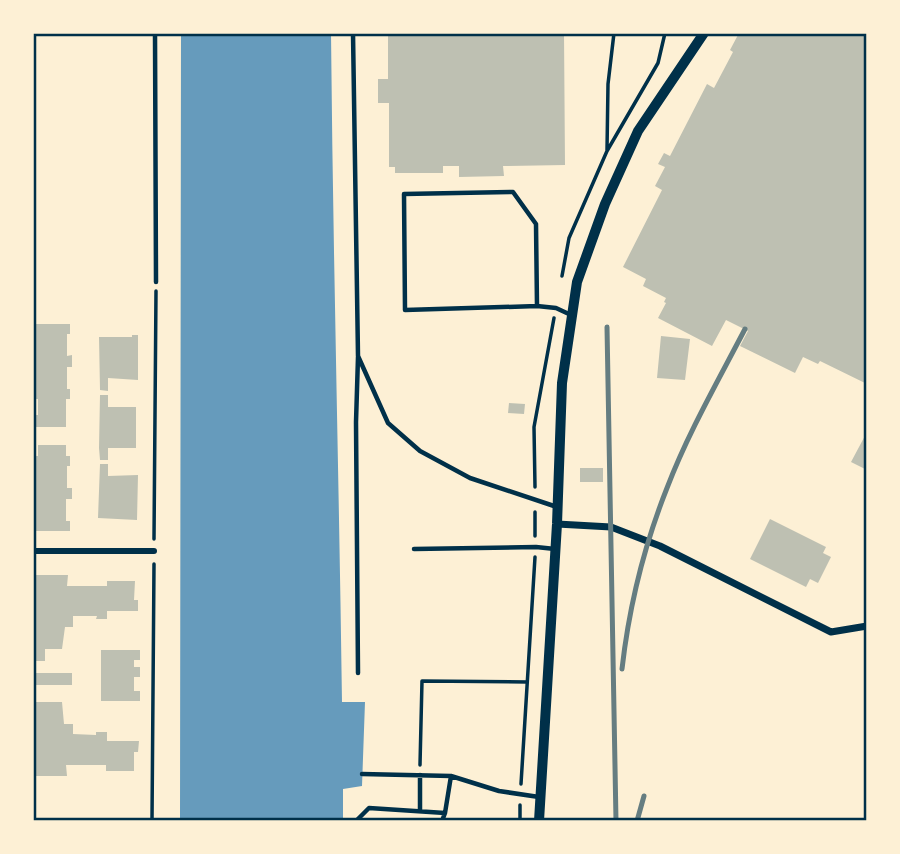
<svg xmlns="http://www.w3.org/2000/svg" width="900" height="854" font-family="'PT Serif',serif">
<style>
.water{fill:#669bbc}
.building{fill:#bec0b2}
.lines{fill:none;stroke-linecap:round;stroke-linejoin:round}
.path{stroke:#003049;stroke-width:3.5}
.service{stroke:#003049;stroke-width:4.5}
.pedestrian{stroke:#003049;stroke-width:6}
.minor{stroke:#003049;stroke-width:7}
.tertiary{stroke:#003049;stroke-width:10}
.rail{stroke:#657d81;stroke-width:5}
.neatline{fill:none;stroke:#003049;stroke-width:2.5}
</style>
<rect width="100%" height="100%" fill="#fdf0d5"/>
<path class="water" d="M181,33H331C333,256 339,479 342,702H365L362,786L343,789V821H180Z"/>
<path class="building" d="M388,33H564L565,165L503,166L504,176L459,177V166H443V173H395V167H389V103H378V79H388Z
M739,33H867V384L820,361L818,364L803,357L795,373L740,346L748,331L726,320L712,346L658,318L666,303L664,302L666,298L643,286L646,279L623,267L662,190L655,186L665,167L658,164L664,153L670,156L707,84L714,88L733,52L730,50Z
M33,324H70V334H67V356L72,355V367H67V389H70V399H66V427H33V415H38V399H33Z
M132,335H138V380L108,378V391L100,390L99,337H132Z
M661,336L690,339L685,380L657,378Z
M100,395H108V407H136V448H108V460H100L99,448Z
M509,403L525,404L524,414L508,413Z
M867,432V470L851,462Z
M38,445H66V456H70V466H67V488H72V499H66V521H70V531H33V456H38Z
M100,464H108V476L138,475L137,520L98,518Z
M580,468H603V482H580Z
M770,519L826,547L823,553L831,557L818,583L810,579L806,587L750,559Z
M33,575H68L67,586H107V581H135L134,600H138V611H107V619H96L97,616H73V627H65L62,649H45V661H33Z
M101,650H140V660H134V667H140V677H134V691H140V701H101Z
M33,673H72V685H33Z
M33,702H62L64,724H73V734L96,735V732H107V741H139L138,752H134V771H106V765H66L67,776H33Z"/>
<g class="lines">
<path class="path" d="M607,150L608,84L614,33
M562,276L569,238L607,151L658,63L665,33
M535,487L534,427L554,318
M535,512V536
M154,539L156,291
M420,765L422,681L527,682
M521,784L535,557
M152,821L154,564
M520,821V805"/>
<path class="service" d="M155,33L156,282
M353,33L358,356L388,423L420,451L470,478L557,507
M537,306L536,224L513,192L404,194L405,310L537,306L556,308L571,315
M414,549L536,547L555,549
M358,673L356,422L358,357
M362,774L451,776L499,791L539,797
M420,811V775
M356,821L369,808L445,813L451,776
M442,821L445,813"/>
<path class="pedestrian" d="M33,551H154"/>
<path class="minor" d="M557,524L611,527L660,546L831,632L867,626"/>
<path class="tertiary" d="M539,821L557,524L562,383L577,282L605,204L638,131L704,33"/>
<path class="rail" d="M607,327L616,821
M622,669C629,607 644,546 667,488C688,433 718,381 745,329
M637,821L644,796"/>
</g>
<rect width="900" height="854" fill="none" stroke="#fdf0d5" stroke-width="70"/>
<rect x="35" y="35" width="830" height="784" class="neatline"/>
</svg>
